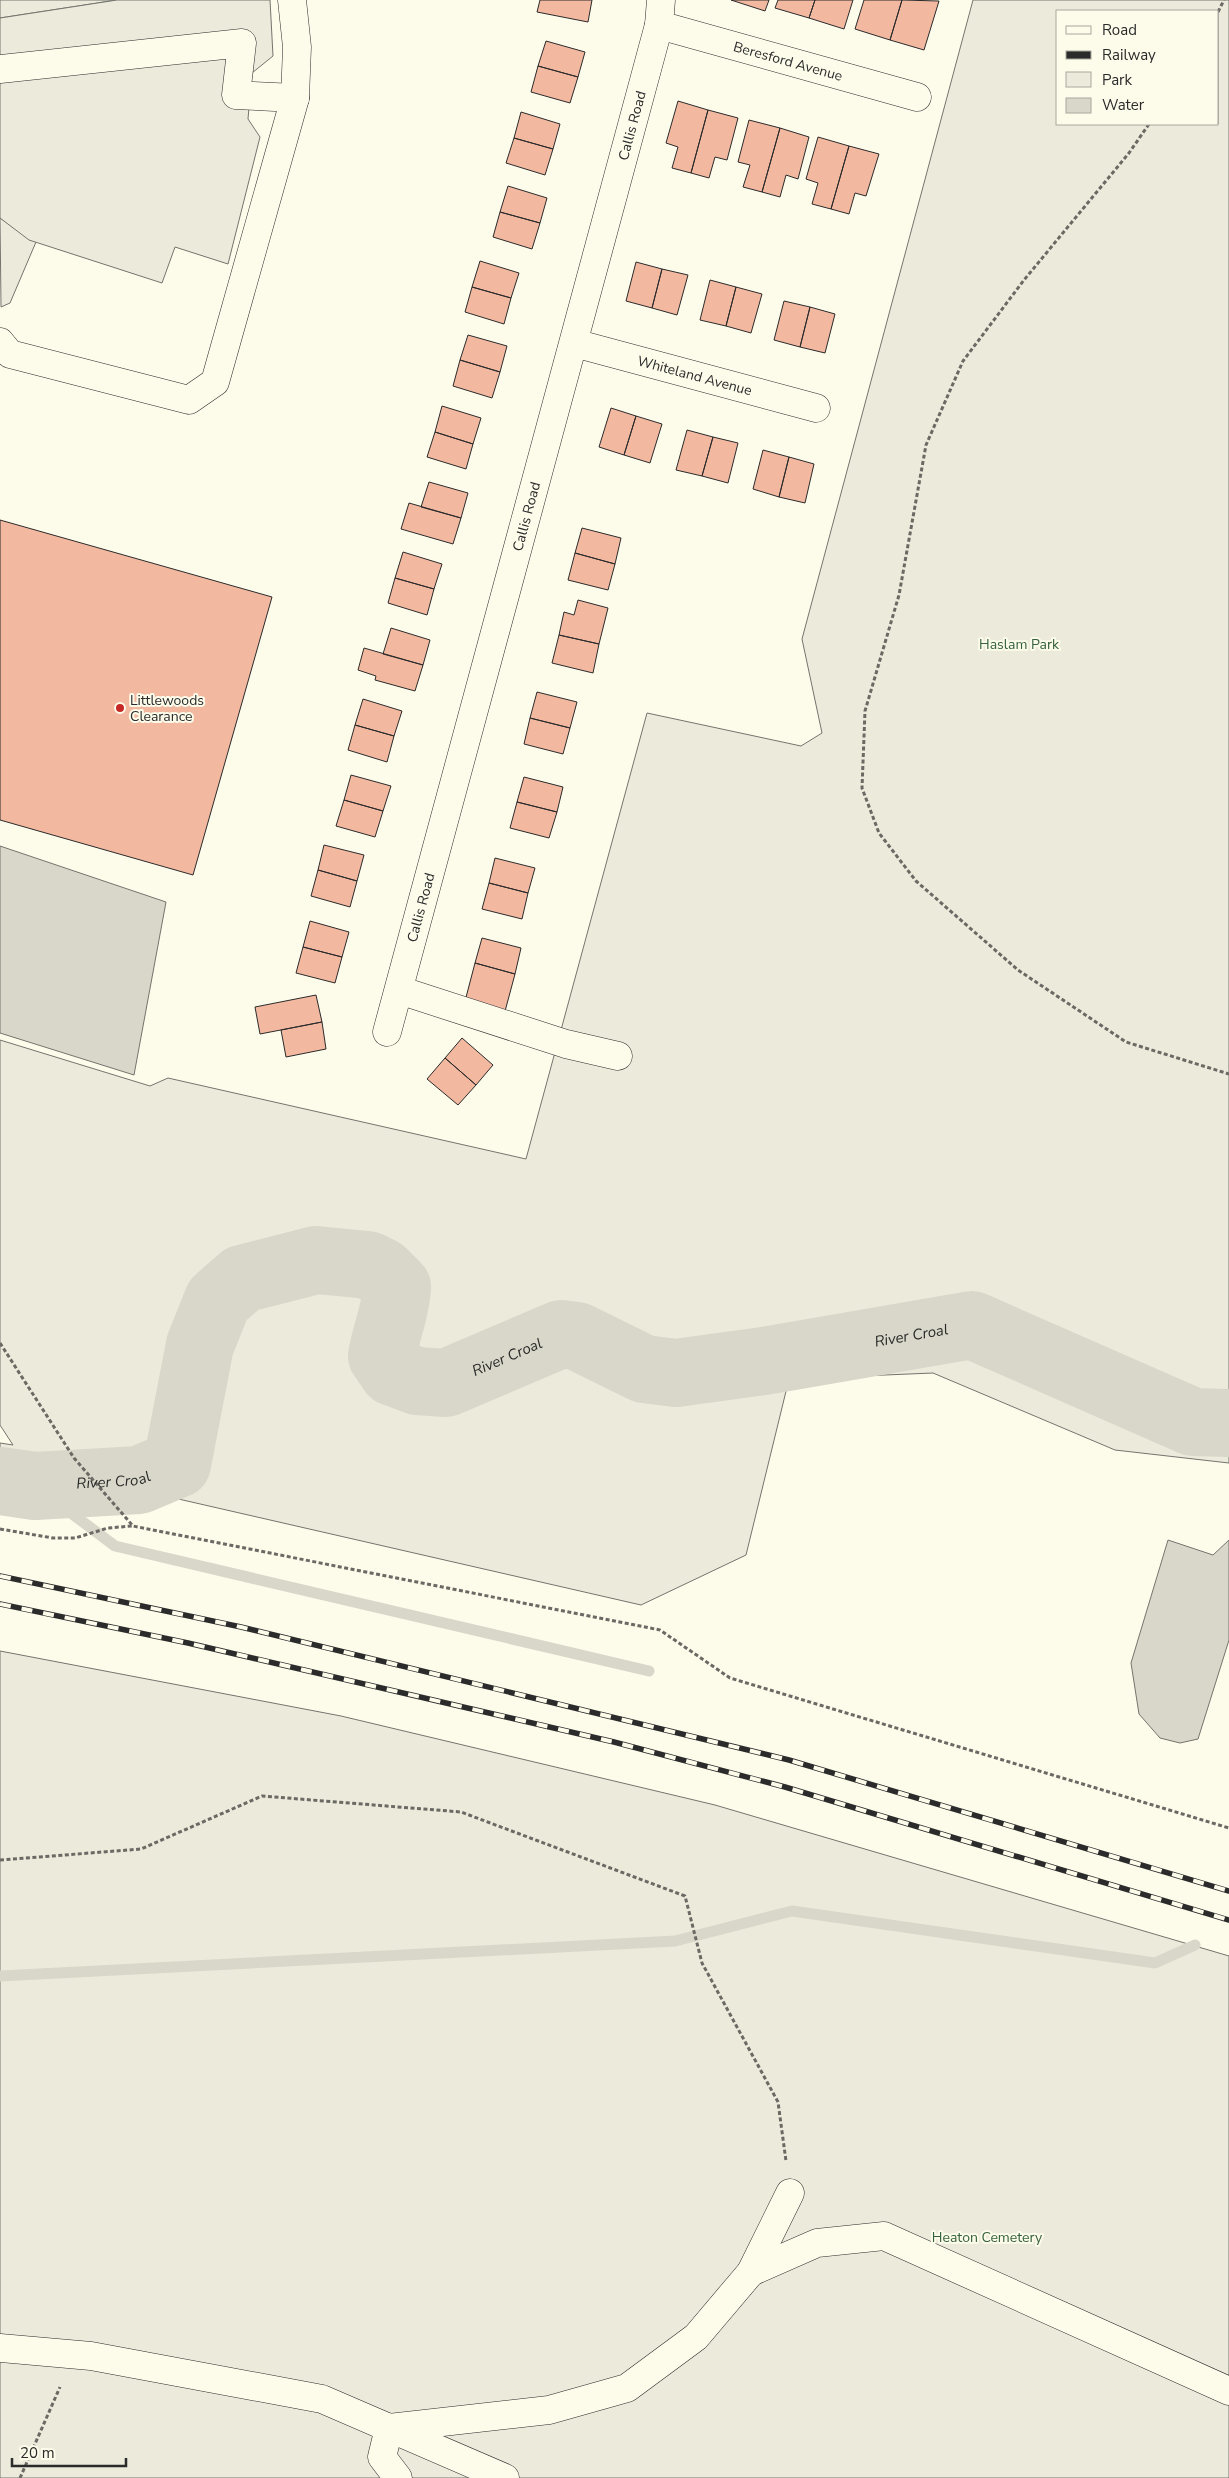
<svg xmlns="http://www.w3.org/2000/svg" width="1229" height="2478" font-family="'Nunito Sans',sans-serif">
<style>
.green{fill:#ecebdb;stroke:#74746e;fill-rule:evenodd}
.parking{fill:#eceadb;stroke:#74746e}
.water{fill:#d8d7c9;stroke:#74746e}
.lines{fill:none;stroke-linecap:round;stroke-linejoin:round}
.stream{stroke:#d8d7c9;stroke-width:11}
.river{stroke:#d8d7c9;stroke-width:68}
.building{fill:#f2b8a0;stroke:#2b2b2b}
.minor-casing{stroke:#2b2b2b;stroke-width:29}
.path{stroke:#6a6964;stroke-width:3;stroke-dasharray:4 2.5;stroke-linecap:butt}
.minor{stroke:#fdfbea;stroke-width:28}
.rail-casing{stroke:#2b2b2b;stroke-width:5.5}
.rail{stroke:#fdfbea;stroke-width:4;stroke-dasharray:11;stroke-linecap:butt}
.poi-dot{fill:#c62828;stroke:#fdfbea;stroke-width:2}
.labels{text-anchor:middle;stroke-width:4;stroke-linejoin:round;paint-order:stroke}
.street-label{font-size:14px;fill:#2b2b2b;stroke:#fdfbea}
.park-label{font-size:14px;fill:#34623c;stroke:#fdfbea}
.poi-label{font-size:14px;fill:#2b2b2b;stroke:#fdfbea;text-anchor:start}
.water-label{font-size:15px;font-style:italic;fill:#2b2b2b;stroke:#fdfbea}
</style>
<rect width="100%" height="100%" fill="#fdfbea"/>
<path class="green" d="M0,0H117L0,18Z
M973,0H1229V1463L1115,1450L933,1373L789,1379L746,1555L641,1605L161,1495L124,1482L28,1501L0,1497V1443L13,1445L0,1425V1040L150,1086L168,1078L526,1159L647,713L801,746L822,733L802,639ZM1058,11H1218V124H1058Z
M0,218L36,242L10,303L1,307Z
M0,1651L341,1716L715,1805L1229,1956V2478H0Z"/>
<path class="parking" d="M117,0H270L273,56L252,73L248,119L260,137L228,264L175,247L162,283L29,240L0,218V18Z"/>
<path class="water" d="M0,846L166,902L134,1075L0,1033Z
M1168,1540L1213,1555L1229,1540V1640L1198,1739L1180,1743L1160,1738L1139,1714L1131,1663Z"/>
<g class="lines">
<path class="stream" d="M35,1486L115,1546L649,1671
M0,1976L675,1941L792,1911L1155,1963L1195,1945"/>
<path class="river" id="s1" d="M0,1481L35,1486L139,1480L177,1464L200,1345L218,1300L242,1279L316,1260L368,1265L382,1272L397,1287C396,1311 386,1332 382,1356L393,1372L417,1381L446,1383L561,1334L577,1336L644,1369L676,1373L764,1361L972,1325L1193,1422L1229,1423"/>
</g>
<path class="building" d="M540,0H592L588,22L537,12Z
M731,0H769L765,11Z
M778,0H815L809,18L775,8Z
M815,0H853L844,29L809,18Z
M864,0H902L890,40L855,29Z
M902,0L939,1L924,50L890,40Z
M546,41L585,52L578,77L538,66Z
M538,66L578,77L570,103L531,92Z
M678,101L708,110L691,173L672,168L678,147L666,143Z
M708,110L738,118L727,160L715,157L709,178L691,173Z
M521,112L560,124L553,149L514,138Z
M749,120L780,128L762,192L743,187L750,165L738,162Z
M780,128L809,137L798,179L786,175L780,197L762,192Z
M818,137L849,146L831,209L812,204L818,183L806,179Z
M514,138L553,149L545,175L506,163Z
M849,146L879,154L866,196L855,193L849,214L831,209Z
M508,186L547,198L540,223L500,212Z
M500,212L540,223L532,249L493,237Z
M480,261L519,273L511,298L472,287Z
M636,262L662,269L652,308L626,301Z
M662,269L688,275L677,315L652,308Z
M710,280L736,287L726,326L700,320Z
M472,287L511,298L504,324L465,312Z
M736,287L762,294L751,333L726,326Z
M784,301L810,307L800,347L774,340Z
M810,307L835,314L825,353L800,347Z
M468,335L507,346L500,372L460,360Z
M460,360L500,372L492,398L453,386Z
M442,406L481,418L473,444L435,432Z
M611,408L636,416L624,455L599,447Z
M636,416L662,424L650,463L624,455Z
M687,430L713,437L702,476L676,470Z
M435,432L473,444L466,469L427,457Z
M713,437L738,443L728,483L702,476Z
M763,450L789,457L779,497L753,489Z
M789,457L814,464L805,503L779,497Z
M429,482L468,493L461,518L421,507Z
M409,503L461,518L453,544L401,529Z
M0,520L272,597L193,875L0,820Z
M582,528L621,538L615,564L575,553Z
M403,552L442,564L434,589L395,578Z
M575,553L615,564L608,590L568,580Z
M395,578L434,589L427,615L388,603Z
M578,600L608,608L599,644L559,635L564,612L574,615Z
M391,628L430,640L423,665L383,654Z
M559,635L599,644L593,673L552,663Z
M364,648L423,665L415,691L375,680L376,676L358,670Z
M537,692L577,702L570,728L530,718Z
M363,699L402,711L394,736L355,725Z
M530,718L570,728L563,754L524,744Z
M355,725L394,736L387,762L348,750Z
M351,775L391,786L383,811L344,800Z
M524,777L563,787L557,812L517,802Z
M344,800L383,811L375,837L336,826Z
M517,802L557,812L549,838L510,828Z
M324,845L364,855L357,881L318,870Z
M495,858L535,868L528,893L489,883Z
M318,870L357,881L350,907L311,896Z
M489,883L528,893L522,919L482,909Z
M310,921L349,932L342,957L303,947Z
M482,938L521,948L515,974L475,963Z
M303,947L342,957L335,983L296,973Z
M475,963L515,974L504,1015L464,1005Z
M316,995L322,1022L260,1034L255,1007Z
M322,1022L326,1049L286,1057L281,1030Z
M462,1038L493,1065L476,1085L445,1058Z
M445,1058L476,1085L458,1105L427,1079Z"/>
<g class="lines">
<defs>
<g id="minor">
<path id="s2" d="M659,25L917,97"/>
<path d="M0,69L242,43L236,95L295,98"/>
<path d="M0,342L10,354L189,400L215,382L295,98L297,47L292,0"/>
<path id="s3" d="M574,343L816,408"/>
<path d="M399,990L566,1044L618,1056"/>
<path id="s4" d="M387,1032L659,25L661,0"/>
<path d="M751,2272L817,2243L884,2236L1229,2391"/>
<path d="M0,2348L91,2356L322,2399L505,2478"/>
<path d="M398,2478L382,2457L389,2428L549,2410L627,2388L696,2337L751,2272L790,2193"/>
</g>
</defs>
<use href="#minor" class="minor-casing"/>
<path class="path" d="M1218,12L1224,0
M1149,124L1129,153L1024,280L963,361L926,445L899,595L865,711L862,788L879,833L916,881L1018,970L1126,1042L1229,1074
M0,1343L74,1458L133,1526L660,1630L730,1678L1229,1828
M0,1529L53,1538H75L108,1528L132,1526
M0,1860L141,1849L262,1796L461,1812L685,1896L702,1963L778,2102L786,2161
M20,2478L60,2387"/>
<use href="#minor" class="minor"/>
<defs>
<path id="rail" d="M0,1576L241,1627L789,1760L1229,1891
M0,1604L188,1643L614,1742L785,1787L1229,1920"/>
</defs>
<use href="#rail" class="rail-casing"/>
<use href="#rail" class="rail"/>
</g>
<circle class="poi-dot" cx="120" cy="708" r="5"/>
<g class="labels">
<g class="street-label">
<text dy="5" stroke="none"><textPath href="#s2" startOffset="134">Beresford Avenue</textPath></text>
<text dy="5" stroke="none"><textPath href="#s4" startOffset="939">Callis Road</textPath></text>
<text dy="5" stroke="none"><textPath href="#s3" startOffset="125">Whiteland Avenue</textPath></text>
<text dy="5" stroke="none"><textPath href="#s4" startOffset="534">Callis Road</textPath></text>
<text dy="5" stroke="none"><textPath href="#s4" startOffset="129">Callis Road</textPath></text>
</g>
<g class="park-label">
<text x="1019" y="649">Haslam Park</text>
<text x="987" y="2242">Heaton Cemetery</text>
</g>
<g class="poi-label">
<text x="130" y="705">Littlewoods<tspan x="130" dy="16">Clearance</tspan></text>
</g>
<g class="water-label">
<text dy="5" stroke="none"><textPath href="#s1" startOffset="1179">River Croal</textPath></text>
<text dy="5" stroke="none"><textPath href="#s1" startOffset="759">River Croal</textPath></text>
<text dy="5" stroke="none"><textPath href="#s1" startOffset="114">River Croal</textPath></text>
</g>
</g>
<rect x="1056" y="10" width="162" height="115" fill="#fdfbea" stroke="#a9a89e"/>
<rect x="1066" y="26" width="25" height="8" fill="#fdfbea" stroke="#a9a89e"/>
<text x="1102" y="35" font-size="15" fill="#2b2b2b">Road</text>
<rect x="1066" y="51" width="25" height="8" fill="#2b2b2b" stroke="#a9a89e"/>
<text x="1102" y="60" font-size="15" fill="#2b2b2b">Railway</text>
<rect x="1066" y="72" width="25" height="15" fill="#ecebdb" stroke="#a9a89e"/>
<text x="1102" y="85" font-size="15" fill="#2b2b2b">Park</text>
<rect x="1066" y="98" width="25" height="15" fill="#d8d7c9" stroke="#a9a89e"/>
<text x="1102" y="110" font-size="15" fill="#2b2b2b">Water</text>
<path d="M12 2458v8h114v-8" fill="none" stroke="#2b2b2b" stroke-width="2.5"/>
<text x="20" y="2458" font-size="15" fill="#2b2b2b" stroke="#fdfbea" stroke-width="4" paint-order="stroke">20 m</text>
</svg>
